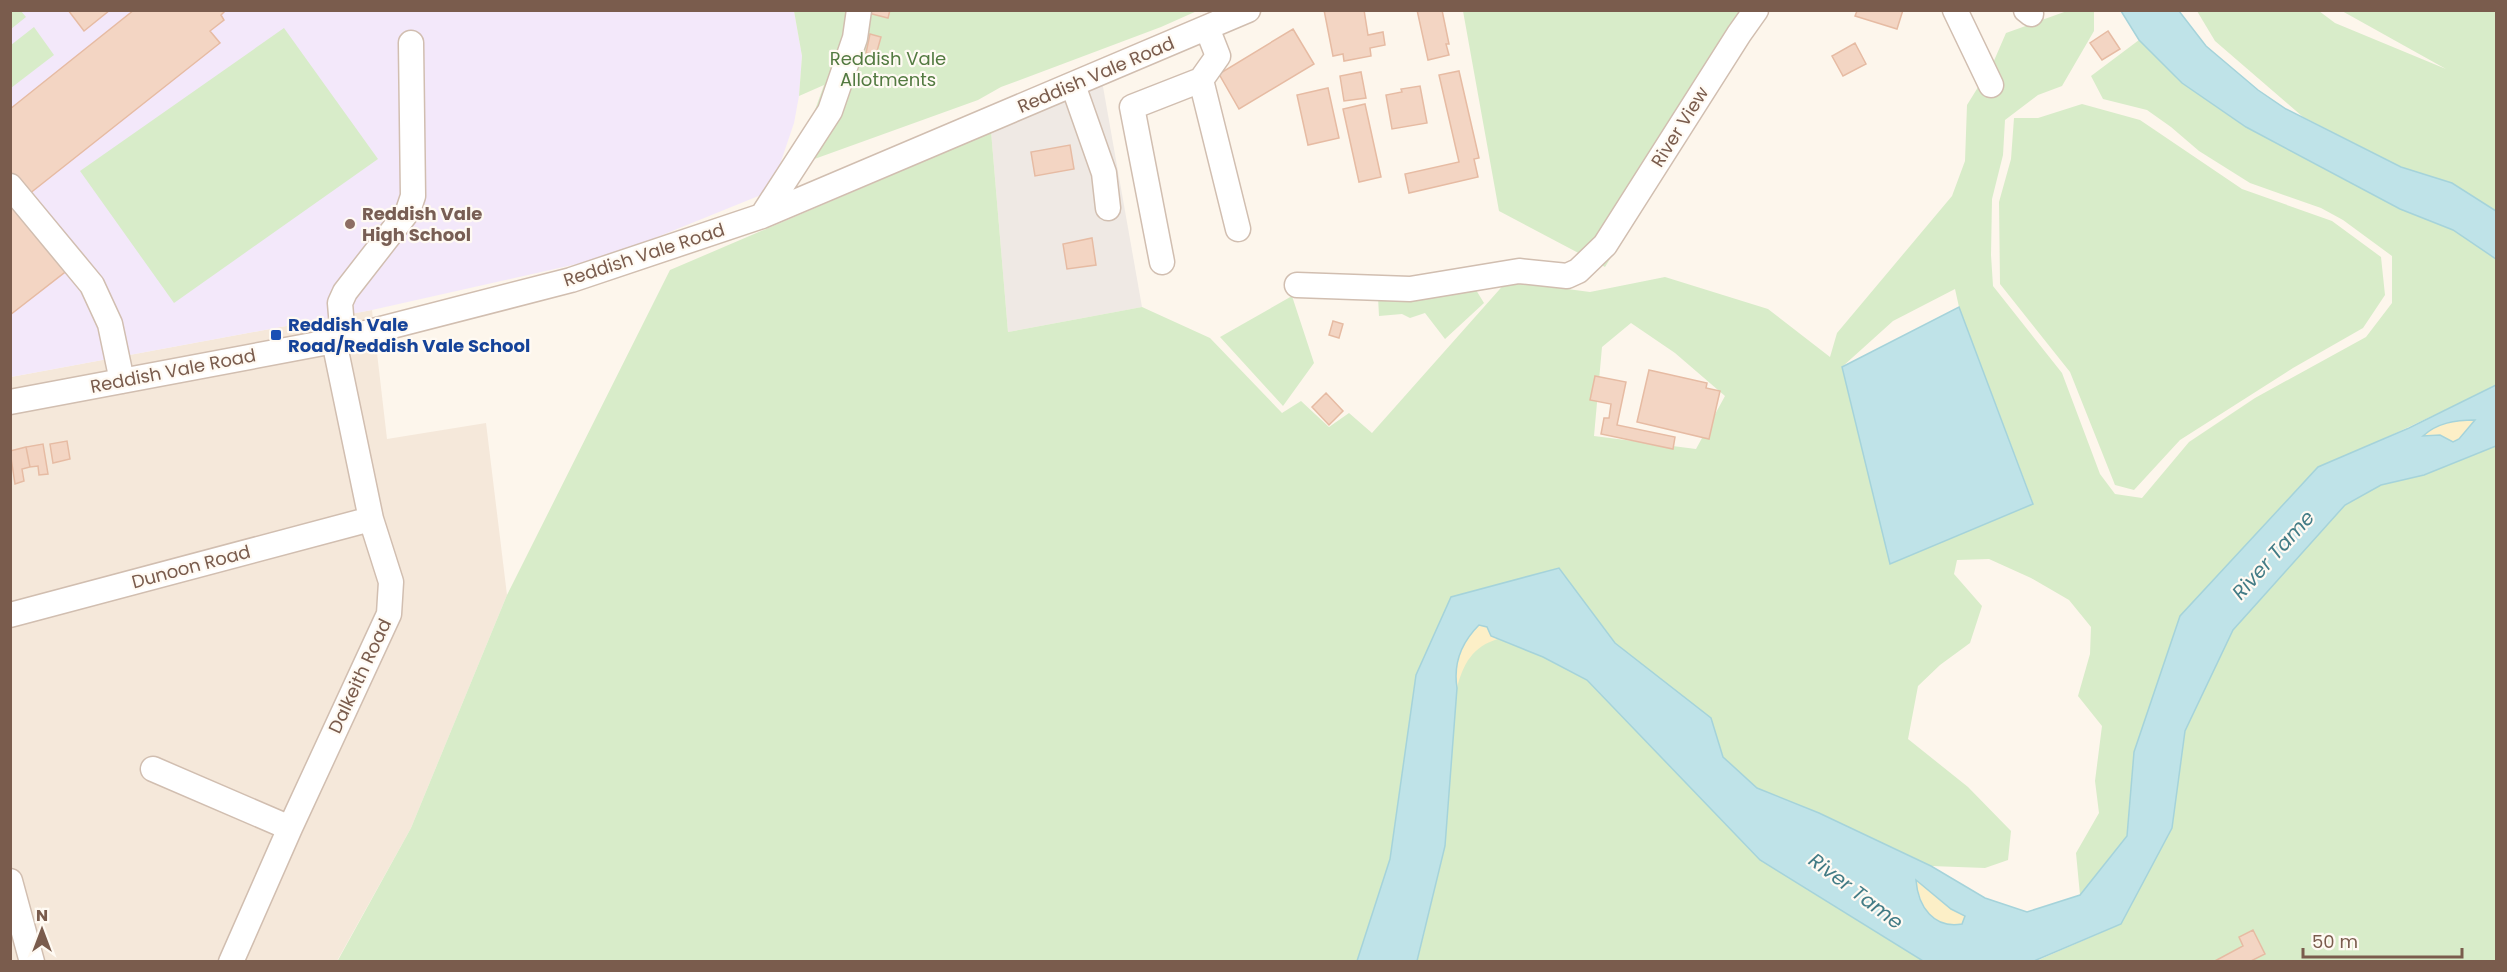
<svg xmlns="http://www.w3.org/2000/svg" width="2507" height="972" font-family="Poppins,sans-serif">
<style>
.residential{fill:#f5e8da}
.industrial{fill:#efe9e4}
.education{fill:#f3e8fa}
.green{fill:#d8ecc9;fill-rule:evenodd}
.sand{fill:#fcefc7}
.water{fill:#bfe3e8;stroke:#a5d3da;stroke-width:1.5;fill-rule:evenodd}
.building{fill:#f3d5c3;stroke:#e6bba3;stroke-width:1.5}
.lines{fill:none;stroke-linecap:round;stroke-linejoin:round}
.minor-casing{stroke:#d1beb0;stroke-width:27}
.minor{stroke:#fff;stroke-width:24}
.education-dot{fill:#8d6e63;stroke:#fffaf3;stroke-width:2}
.transit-dot{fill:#1a4fb4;stroke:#fffaf3;stroke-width:2}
.labels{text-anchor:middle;stroke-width:4.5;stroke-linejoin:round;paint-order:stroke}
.park-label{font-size:18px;fill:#537a41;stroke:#fffaf3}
.street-label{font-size:18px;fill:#7a5c4d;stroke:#fffaf3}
.education-label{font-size:18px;font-weight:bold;fill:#785e54;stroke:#fffaf3;text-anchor:start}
.transit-label{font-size:18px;font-weight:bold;fill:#164399;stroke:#fffaf3;text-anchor:start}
.water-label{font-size:20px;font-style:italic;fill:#437c86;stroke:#fffaf3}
</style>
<rect width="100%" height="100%" fill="#fdf6ec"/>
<path class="residential" d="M372,310L387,439L486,423L507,595L411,828L337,961L11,962V377Z"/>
<path class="industrial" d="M1102,81L1142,307L1008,332L991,131Z"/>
<path class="education" d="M11,11H794L802,56L799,96L794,123L771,191L608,257L372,310L11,377Z"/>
<path class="green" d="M11,10L21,11L26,17L11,29Z
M794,11H1197L1161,27L1001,87L978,100L795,166L824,85L799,96L802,56Z
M1463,11H1762L1605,267L1499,211Z
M2067,11H2094V31L2062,86L2038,95L2005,120L2003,155L1992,199L1991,255L1993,286L2062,373L2100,474L2115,494L2142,498L2189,442L2255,398L2366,337L2392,303V256L2343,220L2321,208L2250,183L2199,151L2171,127L2147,110L2103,99L2091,76L2139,40L2182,83L2246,127L2400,209L2453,230L2496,259V386L2366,447L2134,752L2127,836L2080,895L2076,853L2099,813L2095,781L2102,726L2078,696L2090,654L2091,627L2069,600L2031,578L1989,559L1957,560L1954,574L1982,606L1970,643L1940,665L1918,686L1908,739L1968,787L2011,831L2008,860L1985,868L1931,866L1757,788L1723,757L1615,643L1559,568L1451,597L1416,675L1390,859L1357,961L337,962L411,828L507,595L670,270L960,146L991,131L1008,332L1142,307L1210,338L1282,413L1301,401L1329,427L1349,413L1372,433L1507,281L1590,292L1665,277L1768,309L1830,357L1837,333L1952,196L1965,161L1967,105L1993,63L2006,33ZM1955,289L1959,307L2033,503L1890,564L1842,367L1893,321ZM1631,323L1675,353L1725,396L1696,449L1594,436L1602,347Z
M2197,11H2319L2335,23L2446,69L2342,11H2496V211L2452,183L2401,167L2303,117L2215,41Z
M34,27L54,55L11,88V45Z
M284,28L378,159L174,303L80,171Z
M2082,104L2140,120L2242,189L2332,221L2381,257L2385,295L2363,328L2293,368L2180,440L2134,490L2115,485L2070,372L2000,284L1999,202L2011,159L2014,118H2038Z
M1473,285L1484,303L1445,339L1425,313L1410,318L1402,314L1379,316L1378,297Z
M1292,296L1314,363L1283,406L1220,337Z
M2496,446V961L2034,962L2121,924L2172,828L2185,731L2233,630L2345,505L2381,485L2424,475Z
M1491,636L1543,657L1587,680L1760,860L1923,961L1417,962L1445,846L1454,671L1461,647Z"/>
<path class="sand" d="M2475,420L2474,423L2459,439L2453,442L2440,435L2422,436C2438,423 2454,420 2475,420Z
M1479,625L1487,627L1491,636L1498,639C1473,646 1463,664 1457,688C1453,662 1461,643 1479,625Z
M1915,879L1951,909L1965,916L1962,924C1931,929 1921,907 1915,879Z"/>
<path class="water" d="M2121,11H2179L2206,46L2258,90L2286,109L2401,167L2452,183L2496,211V259L2453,230L2400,209L2246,127L2182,83L2139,40Z
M1959,307L2033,504L1890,564L1842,367Z
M2496,385V446L2424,475L2381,485L2345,505L2233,630L2185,731L2172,828L2121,924L2034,961H1923L1760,860L1587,680L1543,657L1491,636L1487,627L1479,625C1461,643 1453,663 1457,688L1445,846L1417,961H1357L1390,859L1416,675L1451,597L1559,568L1615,643L1711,718L1723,757L1757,788L1819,813L1931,866L1985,898L2027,912L2080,895L2127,836L2134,752L2180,616L2318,467L2409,428ZM2475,420L2459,439L2453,442L2440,435L2423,436C2437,423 2455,420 2475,420ZM1916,880L1951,909L1965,916L1962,924C1934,929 1918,907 1916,880Z"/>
<path class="building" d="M68,10H110L84,31Z
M134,10H226L221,15L224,20L210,31L220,43L24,198L10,180V109Z
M869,10H890L888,18L868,13Z
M1324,10H1364L1368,35L1383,32L1385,45L1370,48L1371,56L1344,61L1343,54L1333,56Z
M1417,10H1442L1449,44H1446L1449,55L1428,60Z
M1854,10H1903L1897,29L1855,16L1857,11Z
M1293,29L1314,64L1239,109L1219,74Z
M2108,31L2120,49L2102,60L2090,43Z
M870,34L881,37L876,55L866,53Z
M1855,43L1866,64L1843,76L1832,56Z
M1459,71L1479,158L1474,159L1478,177L1409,193L1405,174L1459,162L1439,75Z
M1361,72L1366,98L1344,101L1340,76Z
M1420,86L1427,123L1392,129L1386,95L1402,92L1401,89Z
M1328,88L1339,138L1308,145L1297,95Z
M1365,104L1381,177L1359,182L1343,109Z
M1070,145L1074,169L1035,176L1031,152Z
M10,193L69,269L10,315Z
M1092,238L1096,265L1067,269L1063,244Z
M1333,321L1343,324L1339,338L1329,335Z
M1649,370L1707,383L1706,388L1720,391L1709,439L1637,422Z
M1595,376L1626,382L1617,425L1675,437L1673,449L1601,434L1604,418H1609L1611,404L1590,400Z
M1326,393L1343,411L1329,425L1312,407Z
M67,441L70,459L53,463L50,444Z
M43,444L48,474L39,475L38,466L30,467L26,447Z
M26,447L30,467L22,469L24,481L15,484L10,451Z
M2253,930L2265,954L2249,962H2213L2243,946L2239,937Z"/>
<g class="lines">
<defs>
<path id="minor" d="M1955,10L1991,85
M2026,10L2031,14
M1207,28L1218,56L1201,80L1238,229
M1073,85L1104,173L1108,208
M10,186L92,285L110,324L122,381
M762,216L830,111L855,38L859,10
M1162,262L1132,107L1201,80
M1297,285L1410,289L1519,271L1567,276L1578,271L1605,245L1739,34L1756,10
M343,339L340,303L345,292L408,211L413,196L411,43
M10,402L334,341L571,280L762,216L1248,10
M10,615L371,519
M153,769L290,828
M10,881L32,962
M231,962L290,828L389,614L391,582L371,519L334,341"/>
</defs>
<use href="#minor" class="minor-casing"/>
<use href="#minor" class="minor"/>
</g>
<circle class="education-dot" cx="350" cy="224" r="6"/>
<rect class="transit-dot" x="270" y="329" width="12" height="12" rx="3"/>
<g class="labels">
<g class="park-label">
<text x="888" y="65">Reddish Vale<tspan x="888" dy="21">Allotments</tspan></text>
</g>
<g class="street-label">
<text transform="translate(1096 75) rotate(-23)" y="6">Reddish Vale Road</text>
<text transform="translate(1680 127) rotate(-58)" y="6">River View</text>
<text transform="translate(644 255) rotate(-18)" y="6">Reddish Vale Road</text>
<text transform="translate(173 371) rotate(-11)" y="6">Reddish Vale Road</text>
<text transform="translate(191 567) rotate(-15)" y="6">Dunoon Road</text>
<text transform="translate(360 676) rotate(-65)" y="6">Dalkeith Road</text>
</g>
<g class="education-label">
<text x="362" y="220">Reddish Vale<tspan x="362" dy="21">High School</tspan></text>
</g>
<g class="transit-label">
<text x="288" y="331">Reddish Vale<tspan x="288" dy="21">Road/Reddish Vale School</tspan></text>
</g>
<g class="water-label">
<text transform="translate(2273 555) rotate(-48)" y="7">River Tame</text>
<text transform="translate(1856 891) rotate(37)" y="7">River Tame</text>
</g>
</g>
<rect width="2507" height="972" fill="none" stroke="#7a5c4d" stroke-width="24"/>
<g transform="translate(42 930)" stroke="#fffaf3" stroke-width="4.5" paint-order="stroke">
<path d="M0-4.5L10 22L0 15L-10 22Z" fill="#7a5c4d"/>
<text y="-9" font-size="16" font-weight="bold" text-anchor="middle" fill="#7a5c4d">N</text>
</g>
<path d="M2303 948v9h159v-9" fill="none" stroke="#7a5c4d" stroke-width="3"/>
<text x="2312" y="948" font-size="18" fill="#7a5c4d" stroke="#fffaf3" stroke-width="4.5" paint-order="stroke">50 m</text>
</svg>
